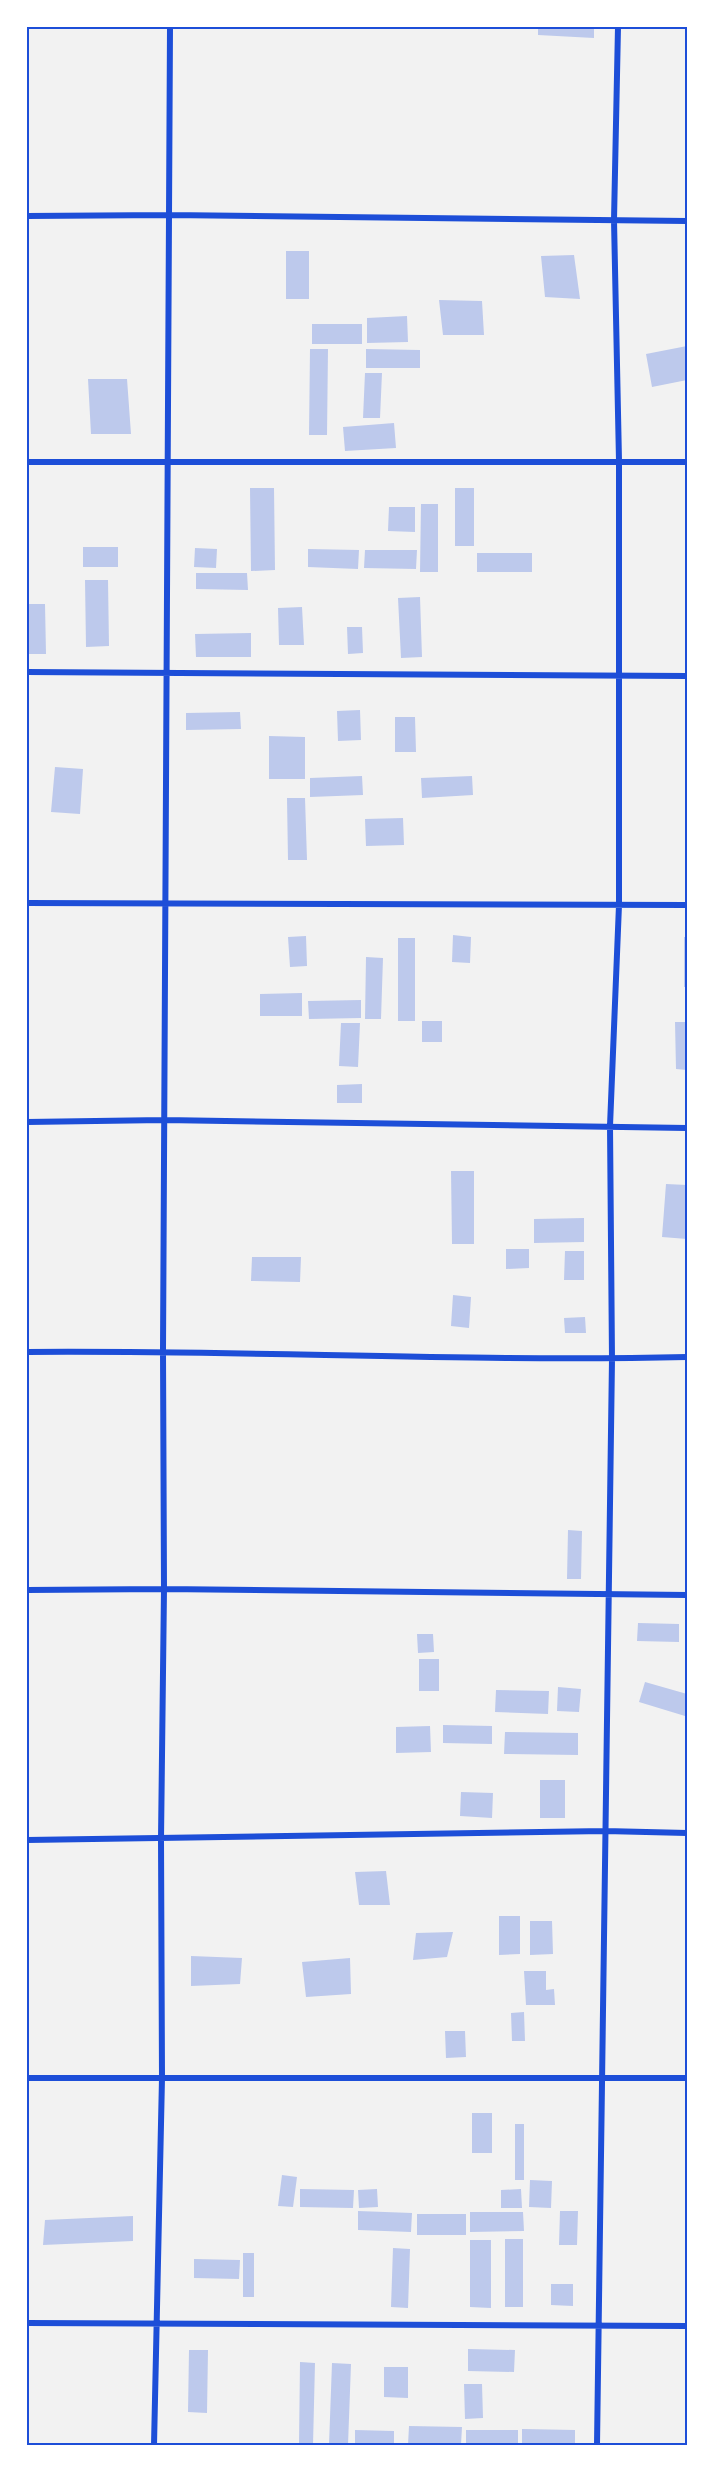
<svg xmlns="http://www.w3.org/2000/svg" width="714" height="2472" font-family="'Alegreya Sans',sans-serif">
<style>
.building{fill:#bdc9ec}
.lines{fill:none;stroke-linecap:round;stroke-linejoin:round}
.minor{stroke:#1d4ed8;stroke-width:6}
.neatline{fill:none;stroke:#1d4ed8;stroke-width:2}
</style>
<rect width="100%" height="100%" fill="#f2f2f2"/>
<path class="building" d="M538,27H594V38L538,35Z
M286,251H309V299H286Z
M574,255L580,299L545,297L541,256Z
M439,300L482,301L484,335H443Z
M407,316L408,342L367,343V318Z
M312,324H362V344H312Z
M687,346V380L652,387L646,354Z
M310,349H328L327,435H309Z
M366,349L420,350V368H366Z
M365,373H382L380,418H363Z
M88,379H127L131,434H91Z
M394,423L396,448L345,451L343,427Z
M250,488H274L275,570L251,571Z
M455,488H474V546H455Z
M421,504H438V572H420Z
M389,507H415V532L388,531Z
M83,547H118V567H83Z
M195,548L217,549L216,568L194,567Z
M308,549L359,550L358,569L308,567Z
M365,550H417L416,569L364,568Z
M477,553H532V572H477Z
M196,573H247L248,590L196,589Z
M85,580H108L109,646L86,647Z
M420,597L422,657L401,658L398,598Z
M28,604H45L46,654H28Z
M302,607L304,645H279L278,608Z
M347,627H362L363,653L348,654Z
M251,633V657H196L195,634Z
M360,710L361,740L338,741L337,711Z
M240,712L241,729L186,730V713Z
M395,717H415L416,752H395Z
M269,736L305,737V779H269Z
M55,767L83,769L80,814L51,812Z
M362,776L363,795L310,797V778Z
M472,776L473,795L422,798L421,778Z
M287,798H305L307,860H288Z
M403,818L404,845L366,846L365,819Z
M453,935L471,937L470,963L452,962Z
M306,936L307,966L290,967L288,937Z
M684,937H687V987H684Z
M398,938H415V1021H398Z
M366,957L383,958L381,1019H365Z
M302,993V1016H260V994Z
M361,1000V1018L309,1019L308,1001Z
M422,1021H442V1042H422Z
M675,1022H687V1070L676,1069Z
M341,1023H360L358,1067L339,1066Z
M362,1084V1103H337V1085Z
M451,1171H474V1244H452Z
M666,1184L687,1185V1239L662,1237Z
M584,1218V1242L534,1243V1219Z
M506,1249H529V1268L506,1269Z
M565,1251H584V1280H564Z
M252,1257H301L300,1282L251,1281Z
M453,1295L471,1297L469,1328L451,1326Z
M585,1317L586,1333H565L564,1318Z
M568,1530L582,1531L581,1579H567Z
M638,1623L679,1624V1642L637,1641Z
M417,1634H433L434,1652L418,1653Z
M419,1659H439V1691H419Z
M645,1682L687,1694L685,1716L639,1702Z
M558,1687L581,1689L579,1712L557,1711Z
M496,1690L549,1691L548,1714L495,1712Z
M443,1725L492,1726V1744L443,1743Z
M430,1726L431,1752L396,1753V1727Z
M505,1732L578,1733V1755L504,1754Z
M540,1780H565V1818H540Z
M461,1792L493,1793L492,1818L460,1816Z
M386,1871L390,1905H359L355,1872Z
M499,1916H520V1954L499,1955Z
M530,1921H552L553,1954L530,1955Z
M453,1932L447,1957L413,1960L416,1933Z
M191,1956L242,1958L240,1984L191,1986Z
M350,1958L351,1994L306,1997L302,1962Z
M524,1971H546V1990L554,1989L555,2005H526Z
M524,2012L525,2041H512L511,2013Z
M445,2031H465L466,2057L446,2058Z
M472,2113H492V2153H472Z
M515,2124H524V2180H515Z
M282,2175L297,2177L293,2207L278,2206Z
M530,2180L552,2181L551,2208L529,2207Z
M300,2189L354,2190L353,2208L300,2207Z
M377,2189L378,2207L359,2208L358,2190Z
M521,2189L522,2208H501V2190Z
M358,2211L412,2213L411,2232L358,2230Z
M560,2211H578L577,2245H559Z
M470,2212H523L524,2231L470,2232Z
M417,2214H466V2235H417Z
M133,2216V2241L43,2245L45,2220Z
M505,2239H523V2307H505Z
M470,2240H491V2308L470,2307Z
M393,2248L410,2249L408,2308L391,2307Z
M243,2253H254V2297H243Z
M194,2259L240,2260L239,2279L194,2278Z
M551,2284H573V2306L551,2305Z
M468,2349L515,2350L514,2372L468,2371Z
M189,2350H208L207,2413L188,2412Z
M300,2362L315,2363L313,2445H299Z
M332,2363L351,2364L348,2445H329Z
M384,2367H408V2398L384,2397Z
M464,2384H482L483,2418L465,2419Z
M409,2426L462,2427L461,2445H408Z
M522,2429L575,2430V2445H522Z
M355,2430L394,2431V2445H355Z
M466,2430H518V2445H466Z"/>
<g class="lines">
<path class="minor" d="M27,216L169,215L687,221
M27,462H687
M27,672L687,676
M27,903L687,905
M27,1122L164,1120L687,1128
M27,1352C247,1350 467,1362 687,1357
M27,1590L164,1589L687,1595
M27,1840L605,1831L687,1833
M27,2078H687
M27,2323L687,2326
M154,2445L162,2078L161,1839L164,1589L163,1351L170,27
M597,2445L612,1359L610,1126L619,905V461L614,220L618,27"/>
</g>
<rect width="714" height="2472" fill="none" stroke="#ffffff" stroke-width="57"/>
<rect x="28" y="28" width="658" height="2416" class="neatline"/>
</svg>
